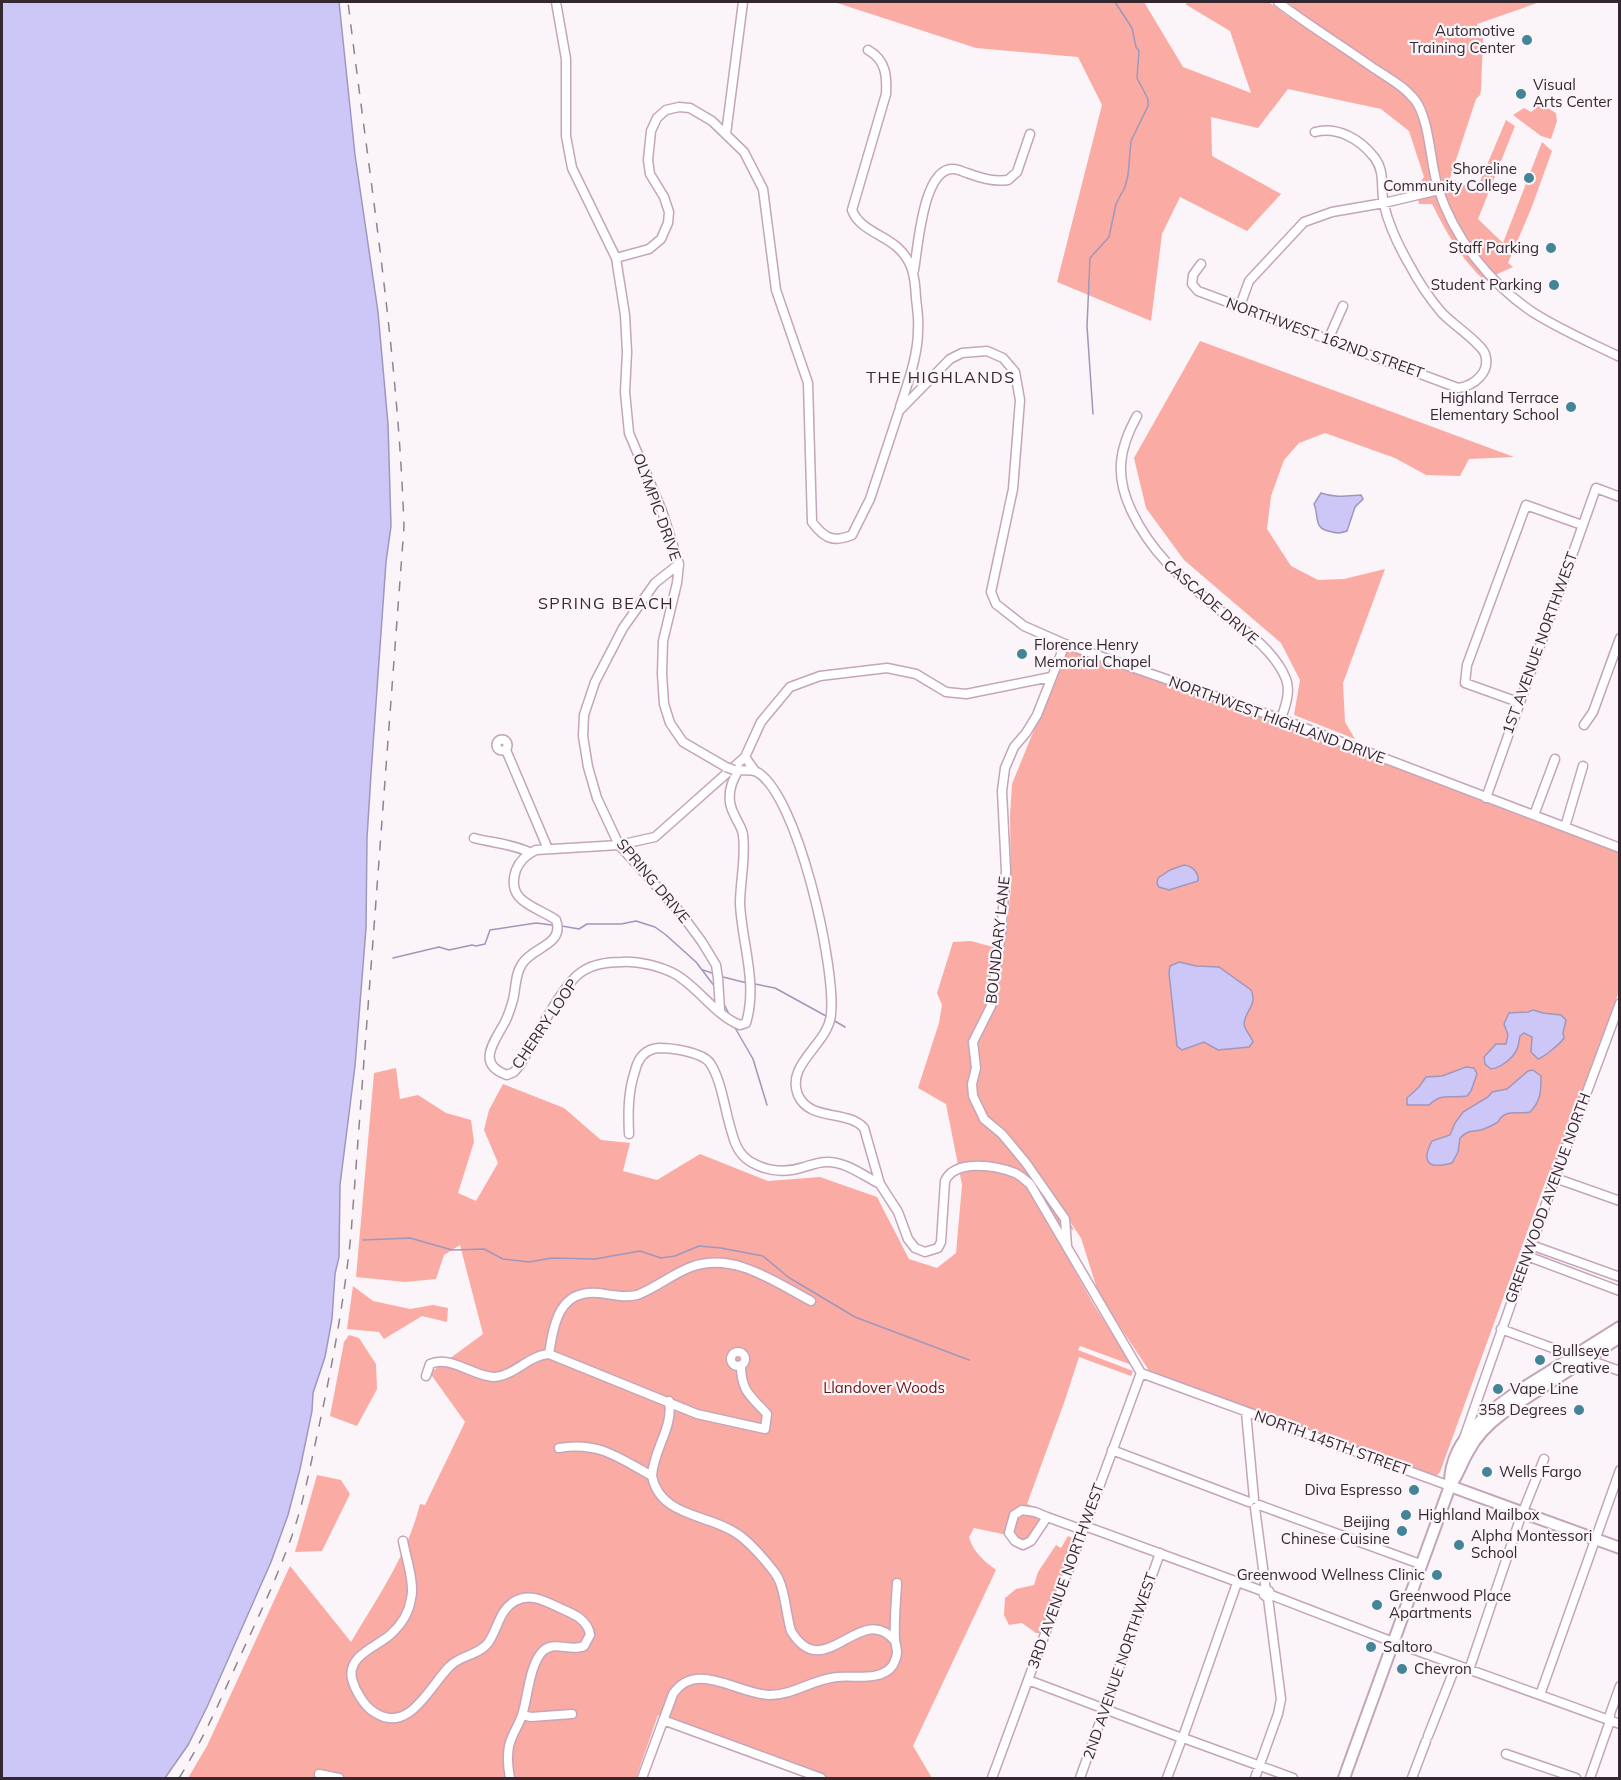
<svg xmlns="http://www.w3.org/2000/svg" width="1621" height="1780" font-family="Mulish,sans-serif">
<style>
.green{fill:#faaba3}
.water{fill:#cdc7f8;stroke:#9f97bc;stroke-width:1.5}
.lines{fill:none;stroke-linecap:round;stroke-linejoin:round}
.stream{stroke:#9f97bc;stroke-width:1.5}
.minor-casing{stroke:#c4a5ba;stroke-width:11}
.major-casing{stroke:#c4a5ba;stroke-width:14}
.minor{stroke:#fff;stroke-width:8}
.major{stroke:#fff;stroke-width:10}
.rail{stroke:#8f858c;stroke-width:1.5;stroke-dasharray:10 10;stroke-linecap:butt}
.minor-bridge-casing{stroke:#c4a5ba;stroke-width:11;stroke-linecap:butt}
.minor-bridge{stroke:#fff;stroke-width:8}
.poi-dot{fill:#448497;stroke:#fbf4f9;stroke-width:2}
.labels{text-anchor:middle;stroke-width:4.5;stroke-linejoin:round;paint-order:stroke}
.poi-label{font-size:15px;fill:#342830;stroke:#fbf4f9;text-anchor:start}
.street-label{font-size:15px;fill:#342830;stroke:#fbf4f9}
.park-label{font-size:15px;fill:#661515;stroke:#fbf4f9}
.neighbourhood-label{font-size:16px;letter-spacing:1.5px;fill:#342830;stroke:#fbf4f9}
</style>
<rect width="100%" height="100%" fill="#fbf4f9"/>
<path class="green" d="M834,2H1144L1183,67L1251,93L1230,31L1185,4L1191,2H1269L1289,17L1295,8L1288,2H1540L1477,24L1483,39L1481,90L1480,95L1476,99L1450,178L1476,191L1506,120L1515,126L1478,219L1503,243L1542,142L1552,151L1531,209L1508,263L1513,267L1484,280C1461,259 1446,232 1432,204H1419L1416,188L1424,177L1409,131L1381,109L1288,89L1258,128L1211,117L1212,156L1281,194L1247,231L1180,197L1162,234L1151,321L1057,282L1102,105L1078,57L976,48Z
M1541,104L1556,113L1557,121L1551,139L1541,136L1513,115L1524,108L1531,112Z
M1200,341L1514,457L1469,459L1460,476L1426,475L1395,458L1325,433L1299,443L1284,460L1271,496L1267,529L1291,566L1318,580L1344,579L1385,569L1343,683L1345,722L1355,739L1294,715L1300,680L1281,643L1184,560L1146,508L1134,458Z
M1075,649L1619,850V991L1551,1181L1546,1180L1440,1472L1436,1476L1150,1372L1099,1295L1081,1238L1067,1217L1074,1230L1049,1225L1094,1305L1132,1365L1080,1346L1078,1350L1133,1371L1131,1376L1079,1357L1065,1400L1027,1504L1044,1511C1041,1521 1033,1535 1024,1540L1012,1536L974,1528L969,1537C973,1552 984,1561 996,1570L913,1746L932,1778H827L658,1715L636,1778H188L207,1746L290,1566L351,1642C377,1598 408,1554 420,1504L425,1505L465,1422L430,1373L483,1334L460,1245L444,1255L436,1279L405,1282L356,1277L374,1073L396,1068L400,1099L418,1095L446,1113L471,1120L474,1142L458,1193L476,1201L498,1163L484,1130L489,1110L503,1084L564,1108L601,1140L630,1143L623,1171L657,1180L700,1154L768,1181L820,1177L877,1197L909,1259L937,1268L956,1253L962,1185L946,1104L918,1088L939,1023L942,1005L937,993L953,942L971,941L1004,950L1011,889L1010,816L1012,784L1065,654L1068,650Z
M353,1286L373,1301L410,1309L433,1305L448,1308L447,1322L422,1316L384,1339L379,1332L347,1329Z
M349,1335L359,1338L376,1364L377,1389L357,1426L330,1416L344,1342Z
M317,1475L341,1480L350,1494L322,1551L295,1552Z
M1068,1536L1076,1540L1042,1633H1036L1022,1623L1009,1625L1004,1615L1005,1598L1016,1589L1034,1585L1038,1572L1056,1545L1061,1548Z"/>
<path class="water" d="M2,2H339L355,155L378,312L388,424L391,526L386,562L371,774L367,838L366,928L355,1066L340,1185L339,1257L335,1274L332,1319L325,1357L313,1393L312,1411L300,1469L288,1515L271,1562L207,1707L188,1745L165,1778H2Z
M1321,493C1335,498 1346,496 1361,495L1363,499L1355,507L1347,531C1338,534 1337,533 1328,531C1314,528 1319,517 1314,504Z
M1184,865C1192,866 1199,872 1198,881L1169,890L1159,887L1157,884L1158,878L1170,870Z
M1179,962L1196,966L1219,967L1251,990C1258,1005 1245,1010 1244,1024C1244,1029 1251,1036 1253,1042L1249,1047L1218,1050L1204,1042L1182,1050L1177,1046L1169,973L1170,966Z
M1533,1010L1543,1013L1561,1015L1566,1020L1563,1033L1564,1038C1560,1044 1544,1057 1538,1059L1531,1052L1532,1037L1524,1033L1520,1036C1519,1040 1519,1043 1518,1046C1516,1057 1500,1068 1491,1069L1485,1064L1484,1057L1496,1044H1506L1508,1035L1504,1024L1509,1013L1528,1012Z
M1466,1067L1474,1068L1477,1074L1471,1091L1467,1096C1450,1099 1443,1092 1429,1105H1407V1098L1419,1087L1426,1077L1442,1076Z
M1533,1070L1541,1076C1541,1091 1541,1101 1530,1112C1518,1115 1505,1108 1498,1122C1493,1125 1489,1127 1484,1129C1473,1133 1470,1128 1460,1138L1458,1152L1452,1163C1430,1169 1420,1164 1432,1141L1450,1135L1455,1123L1463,1112L1488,1097L1492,1092L1507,1089L1528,1071Z"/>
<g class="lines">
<path class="stream" d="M1093,414L1087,326L1090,258L1109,237L1116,204L1125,187L1128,175L1131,141L1148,106V99L1137,78L1139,51L1136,47L1132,28L1115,2
M562,926L579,929L587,924H621L636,921L655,927L666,935L696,962L715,987
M393,958L439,947L449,950L472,945L476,946L485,944L490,930L536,923L552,925
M703,970L712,973
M723,977L747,983
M755,984L775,988L826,1016
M723,1002L729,1014
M833,1020L845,1027
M734,1026L753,1059L767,1105
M363,1240L410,1238L452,1250L484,1249L503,1259L529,1262L552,1258L595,1259L640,1251L661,1258L675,1256L699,1246L721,1248L763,1256L788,1277L855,1317L969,1360"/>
<defs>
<path id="minor" d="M556,2L566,59V136L572,168L616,258L625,315L627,352L625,392L629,433L662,511L679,564L677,583L663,641L662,674L664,704L670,723L683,742L726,767
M1278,2C1308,25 1341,45 1372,67C1387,77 1404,86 1415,100C1430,120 1430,163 1438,188C1454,238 1490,284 1534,313C1561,330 1591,343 1620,357
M868,50C886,60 887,76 886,94L852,210C859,229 882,234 897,247C913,261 915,277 916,298C917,308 919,319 918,330C918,356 908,382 900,407
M726,134L743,2
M616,258L649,249L661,239L668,223L669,212L664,197L650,174L648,160L651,131L657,118L666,110L679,107L690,108L712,121L744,152L763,189L776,290L808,383L812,522C824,538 833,543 852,535L870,499L899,411L950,359L962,353L987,351L1003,358L1015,372L1020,400L1013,489L991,592L996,604L1024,626L1065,644L1281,719L1620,848
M1201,264L1193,275L1192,284L1198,291L1458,388C1474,386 1491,372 1485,354C1481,343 1451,323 1442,313C1429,298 1418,281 1409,264C1398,245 1389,226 1384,205C1380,188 1386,172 1374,157C1360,139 1337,126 1315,132
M914,270C918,248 923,166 954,169C958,169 963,172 967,173C981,178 993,182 1008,180L1017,172L1030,134
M1240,306L1249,281L1304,222L1332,212L1384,203L1439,190
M1328,340L1343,306
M1137,416C1118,450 1115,477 1132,512C1151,552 1179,576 1212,604C1237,625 1274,648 1286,679C1291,692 1285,707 1281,719
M679,564L655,583L623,628L595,682L584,715L583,736L588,767L597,798L619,845L680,912L702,942L716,965L718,978L720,1010
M1065,644L1037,715L1026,733L1014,747L1005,768L1002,791L1006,871L1001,933L991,1006L973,1042L976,1068L972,1084L973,1096L984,1119L1002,1134L1026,1163L1065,1219L1067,1246
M1518,702L1465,683L1467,665L1526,505L1582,525
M1584,725L1593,712L1620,638
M496.5 745a5.5 5.5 0 1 1 11 0a5.5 5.5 0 1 1-11 0Z
M506,750L548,849
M734,770C741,771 751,769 757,772C798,795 836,968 831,1014C829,1044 785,1064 798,1095C810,1122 847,1109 864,1128L880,1184L898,1212L908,1239L915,1248L925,1252L938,1248L941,1242L945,1181C955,1159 995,1165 1015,1173C1020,1175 1025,1180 1030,1184L1141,1373
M738,771C730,784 726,799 734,814C737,822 742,827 743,835C746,858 740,882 740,904C742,944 758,983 746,1023L740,1025C716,1016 698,987 675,974C660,966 639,961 622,962C609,962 595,963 583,971C563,982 533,1043 520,1065L514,1072L507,1075C475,1064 495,1041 505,1022C508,1016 511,1007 513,1000C516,988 515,974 522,964C532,947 565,945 556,920C536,906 505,902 516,870C520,860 527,854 536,850L619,845L655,837L745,757
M755,771L745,757L761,722L790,687L820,676L887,668L916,674L946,692L966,694L1051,677
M1486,798L1596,488L1620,497
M1534,815L1555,759
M1565,827L1583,766
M474,838C493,843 512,844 529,852
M629,1134C628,1112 628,1092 635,1071C638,1058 645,1049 659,1048C672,1048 702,1052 710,1063C722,1081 725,1112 732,1133C735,1145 740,1156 751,1162C768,1172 786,1173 804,1167C811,1165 819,1162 826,1162C845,1161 864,1176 880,1184
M1555,1178L1620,1201
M1531,1245L1620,1277
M1527,1256L1620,1291
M1501,1329L1574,1356
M731 1359a7 7 0 1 1 14 0a7 7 0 1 1-14 0Z
M549,1354C554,1323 559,1289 599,1293C612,1295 625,1298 637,1295C656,1288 672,1274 691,1267C733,1251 775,1282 811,1301
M1586,1359L1620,1371
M1141,1373L1450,1486
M426,1376L430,1364C450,1355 473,1376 493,1377C513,1377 529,1355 549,1354L697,1414L765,1429L767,1414C751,1396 741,1392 741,1365
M1246,1412L1254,1499
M1464,1438L1555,1178L1620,1003
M559,1448C599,1441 619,1458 652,1476C660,1517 708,1514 736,1533C749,1541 766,1561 775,1573C785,1586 786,1615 791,1631C825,1687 860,1599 895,1641
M1112,1450L1249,1502
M652,1476C653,1450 674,1427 669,1401
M1259,1505L1420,1564
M1255,1508L1266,1591
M1022,1510L1035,1512L1047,1517L1031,1541L1023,1545L1015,1541L1009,1533L1014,1515Z
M1047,1517L1083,1530
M1085,1526L1265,1592
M403,1541C406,1557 415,1584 411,1599C409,1612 401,1625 391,1634C377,1647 347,1655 352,1679C355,1690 364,1706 374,1712C409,1736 430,1685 450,1666C461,1655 479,1655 488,1643C498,1629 499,1610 515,1601C531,1592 547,1602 562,1609C574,1614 588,1620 590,1635L584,1646C571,1652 556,1641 544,1650C530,1662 528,1695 523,1712C520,1724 512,1733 509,1746C507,1757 508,1768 510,1778
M1271,1595L1268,1598L1264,1595L1269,1591L1271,1595L1393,1642L1620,1724
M1469,1670L1520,1519L1544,1459
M1028,1680L1179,1737
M1540,1695L1620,1470
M522,1715L531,1717L572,1714
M663,1720L821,1778
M1184,1734L1237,1583
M1428,1736L1456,1665
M1186,1739L1293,1778
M1506,1754L1576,1778
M319,1774L339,1778
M642,1778L673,1694C696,1659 739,1695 770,1695C794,1695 813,1679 837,1677C853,1675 882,1682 893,1665C895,1661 897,1657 897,1652C897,1648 895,1643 895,1639C894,1620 896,1602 897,1583
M992,1778L1141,1373
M1080,1778L1160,1553
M1167,1778L1181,1741
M1255,1778L1278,1714L1281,1699L1268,1598
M1412,1778L1426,1741
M1590,1778L1610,1721V1714L1620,1686"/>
<path id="major" d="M1450,1486C1448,1431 1509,1397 1549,1372C1572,1357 1596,1342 1620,1327
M1450,1486L1620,1548
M1344,1778L1450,1486C1458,1475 1461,1464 1468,1452C1476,1436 1488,1424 1503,1413L1620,1337"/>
</defs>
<use href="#minor" class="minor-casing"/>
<use href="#major" class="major-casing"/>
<use href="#minor" class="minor"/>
<use href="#major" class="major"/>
<path class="rail" d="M179,1778C202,1742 220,1701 238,1661C255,1624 273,1587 287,1549C301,1514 308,1477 316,1440C331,1372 344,1303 351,1234L404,527C398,351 369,176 348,2"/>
<defs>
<path id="minor-bridge" d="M726,767L734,770"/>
</defs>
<use href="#minor-bridge" class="minor-bridge-casing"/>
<use href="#minor-bridge" class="minor-bridge"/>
</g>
<g class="poi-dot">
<circle cx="1527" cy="40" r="6"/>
<circle cx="1521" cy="94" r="6"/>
<circle cx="1529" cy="178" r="6"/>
<circle cx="1551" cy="248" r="6"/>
<circle cx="1554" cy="285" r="6"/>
<circle cx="1571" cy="407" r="6"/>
<circle cx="1022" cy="654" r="6"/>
<circle cx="1540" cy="1360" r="6"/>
<circle cx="1498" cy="1389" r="6"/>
<circle cx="1579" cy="1410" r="6"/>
<circle cx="1487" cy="1472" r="6"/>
<circle cx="1414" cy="1490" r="6"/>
<circle cx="1406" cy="1515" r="6"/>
<circle cx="1402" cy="1531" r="6"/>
<circle cx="1459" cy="1545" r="6"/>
<circle cx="1437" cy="1575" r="6"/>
<circle cx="1377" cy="1605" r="6"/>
<circle cx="1371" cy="1647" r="6"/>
<circle cx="1402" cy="1669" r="6"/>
</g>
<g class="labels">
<g class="poi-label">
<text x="1515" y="36" text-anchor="end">Automotive<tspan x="1515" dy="17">Training Center</tspan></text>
<text x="1533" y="90">Visual<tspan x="1533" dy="17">Arts Center</tspan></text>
<text x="1517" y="174" text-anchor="end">Shoreline<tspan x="1517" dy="17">Community College</tspan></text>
<text x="1539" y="253" text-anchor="end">Staff Parking</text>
<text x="1542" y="290" text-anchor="end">Student Parking</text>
<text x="1559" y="403" text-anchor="end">Highland Terrace<tspan x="1559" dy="17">Elementary School</tspan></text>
<text x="1034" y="650">Florence Henry<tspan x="1034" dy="17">Memorial Chapel</tspan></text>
<text x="1552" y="1356">Bullseye<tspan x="1552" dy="17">Creative</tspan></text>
<text x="1510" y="1394">Vape Line</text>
<text x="1567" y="1415" text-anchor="end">358 Degrees</text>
<text x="1499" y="1477">Wells Fargo</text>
<text x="1402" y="1495" text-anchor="end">Diva Espresso</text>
<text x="1418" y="1520">Highland Mailbox</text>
<text x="1390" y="1527" text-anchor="end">Beijing<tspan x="1390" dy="17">Chinese Cuisine</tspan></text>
<text x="1471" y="1541">Alpha Montessori<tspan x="1471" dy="17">School</tspan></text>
<text x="1425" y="1580" text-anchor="end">Greenwood Wellness Clinic</text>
<text x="1389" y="1601">Greenwood Place<tspan x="1389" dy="17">Apartments</tspan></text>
<text x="1383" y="1652">Saltoro</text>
<text x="1414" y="1674">Chevron</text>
</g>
<g class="street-label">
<text transform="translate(1325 338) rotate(20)" y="5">NORTHWEST 162ND STREET</text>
<text transform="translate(657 507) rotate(70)" y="5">OLYMPIC DRIVE</text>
<text transform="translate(1211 602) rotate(41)" y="5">CASCADE DRIVE</text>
<text transform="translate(1540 643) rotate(-70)" y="5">1ST AVENUE NORTHWEST</text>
<text transform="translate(1277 720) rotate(20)" y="5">NORTHWEST HIGHLAND DRIVE</text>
<text transform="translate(653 881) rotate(50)" y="5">SPRING DRIVE</text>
<text transform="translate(998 940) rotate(-84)" y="5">BOUNDARY LANE</text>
<text transform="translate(545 1024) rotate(-56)" y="5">CHERRY LOOP</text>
<text transform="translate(1548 1198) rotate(-70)" y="5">GREENWOOD AVENUE NORTH</text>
<text transform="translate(1332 1443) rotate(20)" y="5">NORTH 145TH STREET</text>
<text transform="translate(1066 1576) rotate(-70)" y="5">3RD AVENUE NORTHWEST</text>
<text transform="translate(1120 1666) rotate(-71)" y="5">2ND AVENUE NORTHWEST</text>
</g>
<g class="park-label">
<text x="884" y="1393">Llandover Woods</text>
</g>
<g class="neighbourhood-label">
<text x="941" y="383">THE HIGHLANDS</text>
<text x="606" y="609">SPRING BEACH</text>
</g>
</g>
<rect width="1621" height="1780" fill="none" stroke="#342830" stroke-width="6"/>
</svg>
